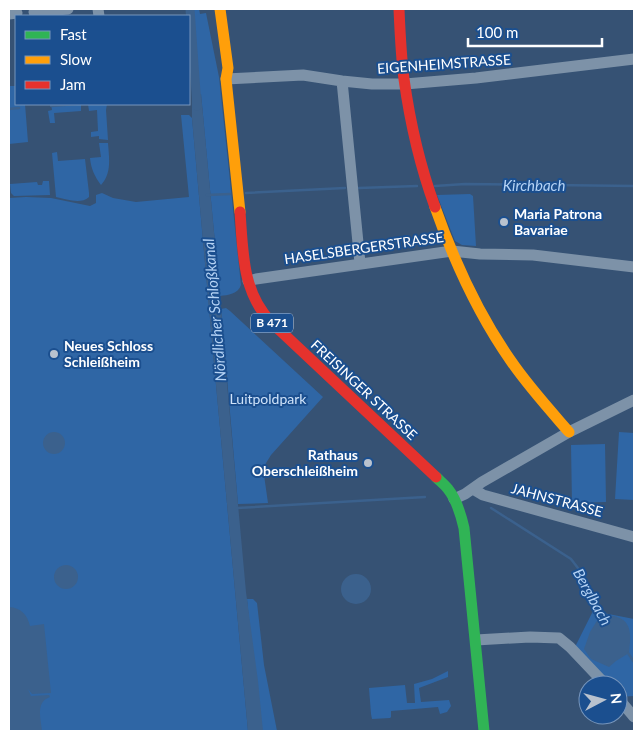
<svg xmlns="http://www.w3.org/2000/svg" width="643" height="740" font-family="Lato,sans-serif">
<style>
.green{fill:#2f66a5}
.water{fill:#3b618d}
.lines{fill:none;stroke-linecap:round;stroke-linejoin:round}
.stream{stroke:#3b618d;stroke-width:2.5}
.canal{stroke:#3b618d;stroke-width:9}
.street{stroke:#7d92a8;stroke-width:11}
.fast{stroke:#30b455;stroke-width:11}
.slow{stroke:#ff9f0a;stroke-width:11}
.jam{stroke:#e5322d;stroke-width:11}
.poi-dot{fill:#b9c2ce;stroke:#1b4f8f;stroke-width:2}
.labels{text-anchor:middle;stroke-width:4;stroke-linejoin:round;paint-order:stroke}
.shield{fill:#1b4f8f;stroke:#bbcadd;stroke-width:1}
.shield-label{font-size:12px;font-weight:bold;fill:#fff}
.street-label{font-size:14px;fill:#fff;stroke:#1b4f8f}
.poi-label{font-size:14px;font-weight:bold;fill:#fff;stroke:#1b4f8f;text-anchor:start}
.park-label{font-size:14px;fill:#cfe3fa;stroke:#1b4f8f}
.water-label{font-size:15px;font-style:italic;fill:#b5d3f5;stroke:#1b4f8f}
</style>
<rect width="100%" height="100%" fill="#365274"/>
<path class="green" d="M190,9H199L200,14L206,13L219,77L241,285C238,294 228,295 220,296L201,94H196Z
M9,86H16V104H25L28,142L9,144Z
M51,104H81V111L54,113L55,123H50L48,111L52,110Z
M88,104H107L106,110L108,140L99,139V136L91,137V132L98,131L97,110L89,111Z
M181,115H189L192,118L214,363L248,731H9V198L26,197L51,198L90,206L96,203V195L102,193L113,198L136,202L189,197Z
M99,143H108C109,158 112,173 101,185C95,177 91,169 90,158L101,157Z
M57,152L58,161L85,159L89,193V197C80,205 67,199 56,197L52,153Z
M43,181H49L50,195L14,196L11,193L10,184L37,182L38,185H42Z
M470,194L473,196L476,246L462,245L455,241L437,195Z
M226,308L230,311L323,397L271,455L263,468L268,503L238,504L221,309Z
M619,432L634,433V500L615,499Z
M605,444L606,502L572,503L571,445Z
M247,599H253L257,603L264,665L277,731H260Z
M593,611L634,619V696L618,697V685H606L575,647Z
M448,671V677L419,688L421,702L449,700L451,706L447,712L440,714L438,707L391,711V717L390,718L372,719L371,714L369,688L405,685L407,703H415L414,684L432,679Z"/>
<path class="water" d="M201,94L220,296L225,362L246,592L258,681L263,731H248L214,363L192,118V95Z
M43 443a11 11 0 1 1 22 0a11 11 0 1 1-22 0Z
M54 577a12 12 0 1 1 24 0a12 12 0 1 1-24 0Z
M341 589a15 15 0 1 1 30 0a15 15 0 1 1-30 0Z
M9,607C21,608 27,614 30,626L44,624L51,693L32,694L28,689L20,686L28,689L31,696L49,695L50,697C35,702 41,719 42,731H9Z
M600,616C605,616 613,615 617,617C634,622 630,640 629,653L616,661L609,667L591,659L584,649L590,632Z"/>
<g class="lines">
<path class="stream" d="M189,55L192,50
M51,106L76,104
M9,109L19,108
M435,186L465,184L634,186
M359,188L417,186
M246,193L345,188
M207,195L230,194
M237,508L425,497
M491,508L571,559L584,576L602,618
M628,653L634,662"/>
<path class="canal" d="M190,9L197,106"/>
<path class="street" d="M98,9L99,16
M34,12L68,9
M9,14L17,13
M226,79L303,75L342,81L372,84H405L476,78L634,59
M342,81L360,263
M248,281L256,279L452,251L480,254L533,255L634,267
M473,489L483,495L634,537
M454,499L465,494L482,482L569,432L634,400
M476,640L530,637L559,638L570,647L606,685
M618,698L634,717"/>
<path class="fast" d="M436,477C440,481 445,485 448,489C457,500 461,515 464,528L484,731"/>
<path class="slow" d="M220,9L228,68L226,79L240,212
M435,207C454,261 478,314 511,361C528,386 549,409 569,432"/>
<path class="jam" d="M399,9C400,32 401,56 404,79C410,122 420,166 435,207
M240,212C243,251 242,292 271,322L436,477"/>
</g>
<g class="poi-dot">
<circle cx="504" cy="222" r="5"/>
<circle cx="54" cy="354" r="5"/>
<circle cx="368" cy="463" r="5"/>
</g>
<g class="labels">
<rect class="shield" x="251" y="313.5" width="42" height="19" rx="4"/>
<g class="shield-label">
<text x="272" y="327">B 471</text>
</g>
<g class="street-label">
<text transform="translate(444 64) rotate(-4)" y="5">EIGENHEIMSTRASSE</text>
<text transform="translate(364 248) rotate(-8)" y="5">HASELSBERGERSTRASSE</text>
<text transform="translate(364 390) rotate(43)" y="5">FREISINGER STRASSE</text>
<text transform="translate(557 500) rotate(15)" y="5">JAHNSTRASSE</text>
</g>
<g class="poi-label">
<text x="514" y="219">Maria Patrona<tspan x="514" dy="16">Bavariae</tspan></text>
<text x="64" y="351">Neues Schloss<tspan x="64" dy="16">Schleißheim</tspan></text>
<text x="358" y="460" text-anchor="end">Rathaus<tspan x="358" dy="16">Oberschleißheim</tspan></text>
</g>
<g class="park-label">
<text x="268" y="404">Luitpoldpark</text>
</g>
<g class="water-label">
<text x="534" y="191">Kirchbach</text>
<text transform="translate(215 310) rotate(-95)" y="5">Nördlicher Schloßkanal</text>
<text transform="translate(592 597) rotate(61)" y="5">Berglbach</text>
</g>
</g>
<rect width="643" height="740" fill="none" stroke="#ffffff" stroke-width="20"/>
<rect x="15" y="15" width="175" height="90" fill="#1b4f8f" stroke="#7695bc"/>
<rect x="25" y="31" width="25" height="8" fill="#30b455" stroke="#7695bc"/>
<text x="60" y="40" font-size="15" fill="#ffffff">Fast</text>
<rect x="25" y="56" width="25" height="8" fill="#ff9f0a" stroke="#7695bc"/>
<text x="60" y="65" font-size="15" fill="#ffffff">Slow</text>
<rect x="25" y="81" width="25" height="8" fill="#e5322d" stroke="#7695bc"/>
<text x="60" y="90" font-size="15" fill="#ffffff">Jam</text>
<g transform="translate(603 700) rotate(84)"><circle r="24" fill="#1b4f8f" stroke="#7695bc"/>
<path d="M0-4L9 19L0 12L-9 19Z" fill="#b9c2ce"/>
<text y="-8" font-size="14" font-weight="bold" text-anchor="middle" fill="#ffffff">N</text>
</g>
<path d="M468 38v8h134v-8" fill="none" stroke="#ffffff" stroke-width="2.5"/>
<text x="476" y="38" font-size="15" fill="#ffffff" stroke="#1b4f8f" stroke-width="4" paint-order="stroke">100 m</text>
</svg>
